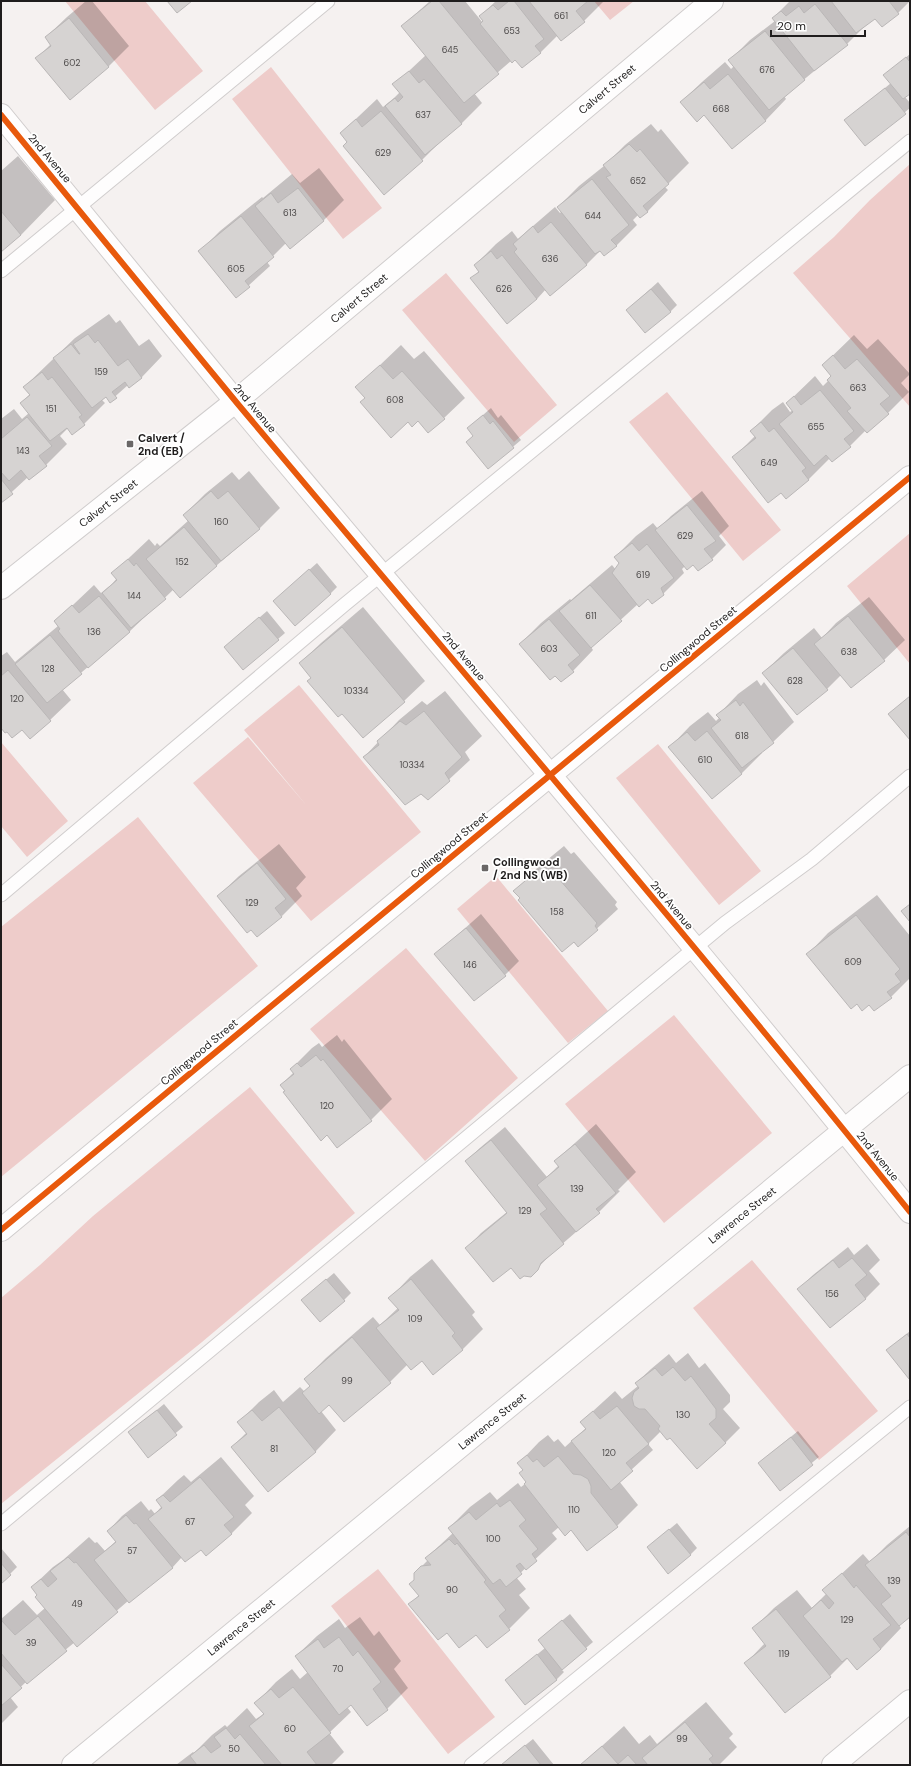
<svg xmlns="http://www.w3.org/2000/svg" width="911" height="1766" font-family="'DM Sans',sans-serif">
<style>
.green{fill:#eeccca}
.shadow{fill:#0003}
.building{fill:#d6d3d2;stroke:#bab7b7}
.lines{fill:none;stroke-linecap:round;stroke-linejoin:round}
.lane-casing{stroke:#d0cdcd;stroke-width:15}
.street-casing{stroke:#d0cdcd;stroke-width:24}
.secondary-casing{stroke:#d0cdcd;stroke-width:24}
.lane{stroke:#fefdfd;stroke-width:13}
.street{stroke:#fefdfd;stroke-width:22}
.secondary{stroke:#fefdfd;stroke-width:22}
.cycleway-casing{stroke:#fff;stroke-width:8}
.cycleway{stroke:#e8590c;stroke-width:6}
.poi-dot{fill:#6a6767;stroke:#fff;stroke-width:1.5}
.labels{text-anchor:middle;stroke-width:3.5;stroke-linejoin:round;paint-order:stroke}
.number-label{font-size:9px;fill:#4d4a4a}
.street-label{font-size:11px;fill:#1f1d1d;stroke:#fff}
.poi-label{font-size:11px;font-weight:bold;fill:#1f1d1d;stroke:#fff;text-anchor:start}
</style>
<rect width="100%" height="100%" fill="#f5f1f0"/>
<path class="green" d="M65,1H145L203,71L155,110Z
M594,1H634L610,20Z
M271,67L382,208L343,239L232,99Z
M910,164V407L793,273L834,237L870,200Z
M446,273L557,405L514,442L402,310Z
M667,392L781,530L743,561L629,422Z
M910,533V664L847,586Z
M299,685L421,832L311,921L193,783L248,737L307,806L244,730Z
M1,742L68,821L27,857L1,826Z
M658,744L761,871L719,905L616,778Z
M138,817L258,966L1,1177V927Z
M496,876L608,1011L568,1043L457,909Z
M406,948L518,1078L425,1161L310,1029Z
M674,1015L772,1133L664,1223L565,1104Z
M250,1087L355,1213L202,1342L1,1504V1298L40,1265L93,1216Z
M752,1260L878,1411L819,1460L693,1308Z
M378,1569L495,1717L448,1754L331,1606Z"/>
<path class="shadow" d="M86,1H92L129,46L108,67L37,58L51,44L46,37L67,17Z
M430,1H465L483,23L484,21L480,16L496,1H604L584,21L561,40L558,35L540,53L511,61L474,93L482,103L462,123L443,139L422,160L384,193L341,133L377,99L383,107L394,98L400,92L394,85L426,55L402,26Z
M790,1H910L898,13L875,17L868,23L847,44L784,96L786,99L766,120L732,147L704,114L681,102L702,82L725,62L731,69L734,66L730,60L750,40L775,21L773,18Z
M910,54V93L905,97L910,103V108L865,145L846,120L891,83L885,75Z
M651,124L658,132L661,129L689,163L665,187L668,190L648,211L640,217L638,215L633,220L637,225L616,246L601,250L586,265L546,289L537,299L472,279L479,271L475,265L496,244L512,231L518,239L555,207L560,213L562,211L558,207L579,186L604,166L625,145Z
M18,156L55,200L21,235L1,251V171Z
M319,168L344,200L324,220L290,248L286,243L267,262L270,266L236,297L199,252L220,231L262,197L263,198L292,174L300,183Z
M658,282L677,305L670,312L627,310Z
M109,314L116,323L120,320L139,346L149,339L162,356L142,377L129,386L128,385L110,401L106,396L102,400L105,403L84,424L68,428L60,436L67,444L46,465L29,478L28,477L1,502V419L14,409L22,419L29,413L21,403L30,394L24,387L75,338Z
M854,335L867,349L878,339L910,374L901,383L909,392L888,413L866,430L850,446L830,458L808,480L781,492L733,458L755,436L751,431L772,410L783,402L790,412L793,410L787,403L815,376L823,386L829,380L832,376L823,365Z
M401,345L414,359L424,351L465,398L444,418L408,421L357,387Z
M491,408L498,418L501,415L521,440L488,468L467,442L474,435L468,428Z
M249,471L280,508L259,529L180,597L174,589L129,632L62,689L71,700L50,720L22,729L1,727V656L7,652L15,662L58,626L55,622L94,585L101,593L112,584L117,578L113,573L149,539L155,546L157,543L160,546L189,520L184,515L205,494L232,472L239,480Z
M702,491L729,526L719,536L726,545L712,559L685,566L682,569L684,573L663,594L648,598L638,604L591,647L593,650L573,671L520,644L541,623L570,599L571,600L612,565L616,570L620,563L615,557L636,536L653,523L658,529L671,516Z
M317,563L337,587L330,594H282Z
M869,597L905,640L884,660L841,675L827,689L763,673L784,653L814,628L822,638L836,623Z
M363,607L425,681L404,701L363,737L300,663L321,643Z
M267,611L285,633L278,639L225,647Z
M757,680L761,686L764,682L794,722L773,742L761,751L762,753L742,773L712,798L670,747L690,726L708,712L716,721L720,717L718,715L738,694Z
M445,691L482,736L465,752L470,760L428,799L364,757L399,720L422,701L427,705Z
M279,844L306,877L296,888L302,896L282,916L218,896L239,876Z
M564,846L571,854L574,852L617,902L615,905L618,909L578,946L521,898L515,891L535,870Z
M877,895L910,936L909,973L910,978L891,997L869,1004L808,954L828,933Z
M481,914L519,961L505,975L436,954Z
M337,1035L342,1042L344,1039L392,1099L371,1120L338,1147L281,1085L294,1072L291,1069L312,1048L319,1043L322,1047Z
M596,1124L636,1172L618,1190L620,1191L599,1212L553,1252L530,1276L467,1248L481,1233L507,1212L466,1161L481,1147L505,1127L547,1177L559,1165L555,1161Z
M867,1244L880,1260L869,1271L880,1284L866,1298L830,1327L799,1289L813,1275L848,1247L854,1255Z
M432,1259L475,1312L472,1315L483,1329L462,1350L407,1365L390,1382L344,1421L329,1404L321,1411L336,1430L316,1451L268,1490L232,1447L247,1432L239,1422L259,1402L274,1390L283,1402L300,1387L305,1392L311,1385L305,1379L326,1358L373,1317L380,1325L398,1308L390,1298L410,1277Z
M334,1273L351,1293L344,1300L309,1294Z
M910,1331V1376L909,1377L888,1350Z
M688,1353L699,1368L705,1363L730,1395V1402L723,1409L740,1428L726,1442L697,1467L670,1437L661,1431L648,1444L653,1450L619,1481L638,1505L617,1526L587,1549L571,1529L559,1527L552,1533L557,1539L516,1577L526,1589L519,1595L530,1608L509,1629L476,1633L447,1632L409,1605L419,1595L415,1580V1573L428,1560L426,1558L453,1533L449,1528L470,1507L490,1492L497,1500L518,1483L521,1487L525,1484L527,1482L524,1470L519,1463L539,1442L548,1435L554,1442L558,1439L565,1447L586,1428L581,1422L615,1391L622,1399L638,1386L636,1383L651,1369L669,1354L676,1363Z
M164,1404L183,1427L148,1456L129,1433Z
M798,1431L819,1457L780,1489L759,1463Z
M221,1457L254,1496L245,1505L252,1513L231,1534L182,1557L172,1568L128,1601L77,1645L75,1642L26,1682L10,1697L18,1707L1,1724V1619L23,1600L37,1615L45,1608L39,1595L32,1587L53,1567L63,1560L89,1537L95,1543L97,1542L105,1551L116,1541L108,1531L122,1516L141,1501L149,1511L151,1509L155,1514L162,1506L157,1500L178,1480L184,1475L191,1482Z
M677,1523L697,1548L690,1555L648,1547Z
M910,1526V1616L899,1625L901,1628L881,1649L857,1669L848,1658L830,1676L785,1712L746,1663L765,1643L754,1628L774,1608L797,1590L812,1608L827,1593L824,1590L863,1554L870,1562L887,1545Z
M1,1548L17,1567L1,1583Z
M570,1614L593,1642L561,1669L564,1672L557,1679L525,1704L506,1680L545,1648L546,1634Z
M360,1617L374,1636L379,1631L401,1661L394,1669L408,1688L387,1709L367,1724L352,1704L347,1707L351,1712L329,1733L344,1752L331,1765H176L193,1752L194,1753L212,1735L225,1725L227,1727L247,1708L256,1719L262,1715L264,1713L256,1703L276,1682L292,1669L300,1679L308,1672L296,1656L317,1636L339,1619L345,1628Z
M706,1702L733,1734L729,1738L737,1747L719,1765H581L624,1726L639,1744L650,1735L657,1744Z
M533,1739L554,1765H502L507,1760Z"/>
<path class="building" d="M167,1H192L177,13Z
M432,1H439L499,74L464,103L401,26Z
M509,1H514L544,39L535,46L541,53L522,68L515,60L512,63L480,24L483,21L479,16L493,5L498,10Z
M529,1H588L576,11L585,22L561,41Z
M831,1H889L899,14L882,27L875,19L856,33Z
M815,4L848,45L814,71L772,18L781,11L786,16L799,6L804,13Z
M69,18L109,67L70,100L35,58L51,46L45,37Z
M765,31L805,80L769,110L728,60Z
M906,57L910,62V94L903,99L883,75Z
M409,71L419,83L424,79L462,124L425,155L385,106L395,98L398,102L403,97L392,84Z
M728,74L766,121L732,149L704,115L697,122L680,102L704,82L710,89Z
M885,88L906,114L865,146L844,120Z
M381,111L423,161L384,195L343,146L347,142L340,133L356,119L362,127Z
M629,144L637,152L640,149L669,184L643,206L648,212L640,218L606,177L611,175L603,165Z
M592,179L629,225L611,240L617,246L604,256L600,251L595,254L557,207Z
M298,188L324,221L290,249L255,206L271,193L278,203Z
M1,211L21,235L1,252Z
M241,216L274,257L245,281L250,287L236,298L198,251Z
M551,222L587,265L550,296L514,252L517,249L513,244L533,226L538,233Z
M491,251L497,259L502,255L537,299L507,324L470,278L479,272L474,265Z
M651,289L671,312L645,333L626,310Z
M88,334L95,343L98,340L118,366L128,359L142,378L129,388L125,382L112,392L117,398L110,403L106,397L92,408L53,358L71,344L79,354H80L73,344Z
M833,355L845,369L857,359L890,396L880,404L889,414L867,433L847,411L851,408L827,380L831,376L822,365Z
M380,365L393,379L402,371L445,419L428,433L418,421L412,427L408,422L391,438L360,402L365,398L355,387Z
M42,372L48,380L52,377L82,415L79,417L85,425L72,435L67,428L50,441L20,403L30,395L23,387Z
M820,390L854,431L844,439L851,447L832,462L826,455L814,466L779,424L793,412L786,403L794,396L801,405Z
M483,415L490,424L493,421L514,448L488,469L466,442L473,436L467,428Z
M27,417L52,446L39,456L47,466L29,480L21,470L9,481L1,472V439Z
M761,422L769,432L774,428L806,468L802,471L809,480L786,499L781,493L768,503L732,457L756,438L750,431Z
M1,479L13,494L1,503Z
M211,491L218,499L228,491L260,529L221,561L183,515Z
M687,505L716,541L704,549L713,560L698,571L693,565L687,570L655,530Z
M184,527L217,566L180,598L146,559Z
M632,543L639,551L647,544L674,578L661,588L664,595L652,604L648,599L639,607L612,573L619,563L614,557Z
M128,559L134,566L136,563L166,599L131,628L102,593L117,580L111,573Z
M309,569L331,594L295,626L273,601Z
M590,585L622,621L591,648L559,611Z
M99,596L130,632L88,668L58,631L60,629L54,621L72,605L79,613Z
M848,616L885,661L851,688L814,644Z
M259,617L279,640L243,670L224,647Z
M549,619L580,655L568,665L574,672L561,682L555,676L550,680L519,644Z
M342,627L405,702L363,738L342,714L338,717L307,681L311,678L299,663Z
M50,635L82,674L47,703L15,664Z
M793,648L828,690L797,715L762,673Z
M8,670L51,721L30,739L22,730L12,738L7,732L5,733L1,728V676Z
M910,696V740L888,714Z
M736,700L740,706L743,702L774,743L742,768L711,728L721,720L716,715Z
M424,711L462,757L445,773L450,781L428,800L421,794L405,805L363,757L379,745L377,741L400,721L406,725Z
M707,731L742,774L712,799L668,747L687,732L695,741Z
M257,863L286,899L275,908L282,917L257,937L251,930L247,933L217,896Z
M543,866L550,874L553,872L597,923L595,926L598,930L578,947L574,942L562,952L518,900L520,898L513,891Z
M910,904V922L901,911Z
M856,915L900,969L895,974L901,982L887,992L892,998L874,1011L869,1005L862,1011L857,1004L851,1009L806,954Z
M466,928L506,976L474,1001L434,954Z
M316,1055L321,1061L323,1059L372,1121L337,1148L327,1135L321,1141L283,1092L285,1091L280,1085L294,1074L290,1069L297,1063L301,1067Z
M491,1140L547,1209L540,1214L564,1244L541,1263L538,1270L531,1277L524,1276L520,1279L511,1268L493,1282L465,1248L507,1213L465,1161Z
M575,1144L616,1193L596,1209L600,1213L576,1232L537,1185L559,1167L554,1161Z
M852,1258L867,1275L855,1285L866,1299L830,1328L797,1289L833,1260L839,1268Z
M326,1279L345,1301L320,1322L301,1300Z
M411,1279L455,1333L452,1336L463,1350L433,1375L422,1361L411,1370L376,1328L399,1310L388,1298Z
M907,1334L910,1338L909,1379L886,1350Z
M352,1337L391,1383L344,1422L329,1405L319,1414L302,1393L310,1386L304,1379Z
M673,1367L685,1381L691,1376L716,1409V1418L709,1424L726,1443L697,1469L670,1438L667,1440L658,1429L660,1426L645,1409H639L634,1406L632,1398L634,1392L639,1388L635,1383L655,1368L662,1376Z
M617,1406L649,1444L626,1463L633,1471L611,1490L571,1441L586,1429L580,1422L593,1411L600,1419Z
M279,1407L316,1452L268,1492L231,1447L247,1434L237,1422L252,1410L262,1421Z
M157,1410L177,1435L148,1458L128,1432Z
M791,1437L813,1465L780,1491L758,1463Z
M527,1455L533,1462L537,1459L544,1467L558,1456L573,1474L581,1475L588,1479L591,1486V1493L618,1527L587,1551L571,1530L565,1536L524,1484L526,1482L519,1473L523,1470L517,1463Z
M200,1477L234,1517L224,1525L232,1534L206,1556L201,1550L185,1562L148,1519L162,1508L156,1500L163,1495L170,1502Z
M510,1500L526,1520L519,1526L538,1549L532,1554L537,1561L526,1570L520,1563L516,1566L522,1574L506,1587L500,1579L493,1584L448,1528L469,1512L476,1520L497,1503L500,1507Z
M126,1515L134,1524L136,1523L173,1568L129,1603L94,1560L116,1542L107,1531Z
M669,1529L691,1555L668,1574L647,1547Z
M906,1532L910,1537V1617L899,1626L881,1604L891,1596L865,1565Z
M449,1539L455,1545L457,1543L486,1580L484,1582L506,1610L499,1616L510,1630L487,1648L476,1635L459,1648L447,1633L438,1640L408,1604L419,1596L409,1584L414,1580V1573L421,1566L431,1565L425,1558Z
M68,1557L74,1563L76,1562L118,1612L77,1647L35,1597L37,1595L31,1587L41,1579L48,1587L57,1579L50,1571Z
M1,1563L11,1575L1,1584Z
M842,1573L854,1588L856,1585L891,1625L873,1639L881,1649L857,1670L847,1658L842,1662L803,1616L821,1600L829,1609L834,1603L822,1590Z
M776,1609L831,1677L785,1713L744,1663L766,1646L752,1628Z
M38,1616L67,1651L27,1684L1,1653V1620L15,1635Z
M562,1620L587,1649L562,1670L538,1640Z
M339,1637L353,1656L358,1651L381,1682L373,1689L388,1710L367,1726L351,1705L339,1715L295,1656L318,1639L324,1648Z
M537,1654L557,1680L525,1705L505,1680Z
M1,1664L22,1688L1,1706Z
M293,1687L331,1733L307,1752L317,1765H282L249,1726L264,1714L254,1703L271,1689L279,1698Z
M685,1722L713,1756L709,1759L714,1765H648L642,1758Z
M226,1728L235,1739L240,1734L266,1765H197L190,1756L204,1745L211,1753L221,1746L214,1737Z
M525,1745L541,1765H501Z
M602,1746L618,1764L628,1755L637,1765H580Z"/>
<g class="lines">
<defs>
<path id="lane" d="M1,271L328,1
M1,895L344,605L910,141
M1,1524L725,923L812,859L910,776
M471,1765L910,1407"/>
<path id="street" d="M1,1230L910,477
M73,1765L910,1076
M833,1765L910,1701"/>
<path id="secondary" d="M1,115C80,210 158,307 237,403C462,672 691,938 910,1212
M1,588L236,401L712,1"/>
</defs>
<use href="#lane" class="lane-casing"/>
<use href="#street" class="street-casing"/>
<use href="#secondary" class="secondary-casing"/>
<use href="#lane" class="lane"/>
<use href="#street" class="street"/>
<use href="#secondary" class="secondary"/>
<defs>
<path id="cycleway" d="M1,115C80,210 158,307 237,403C462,672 691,938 910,1212
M1,1230L910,477"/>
</defs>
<use href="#cycleway" class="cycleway-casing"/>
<use href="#cycleway" class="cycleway"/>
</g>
<g class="poi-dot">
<rect x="126" y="440" width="8" height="8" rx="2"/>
<rect x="481" y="864" width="8" height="8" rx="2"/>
</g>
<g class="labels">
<g class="number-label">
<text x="561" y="19">661</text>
<text x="512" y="34">653</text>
<text x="450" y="53">645</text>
<text x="72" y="66">602</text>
<text x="767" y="73">676</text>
<text x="721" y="112">668</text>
<text x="423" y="118">637</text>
<text x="383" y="156">629</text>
<text x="638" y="184">652</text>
<text x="290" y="216">613</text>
<text x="593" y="219">644</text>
<text x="550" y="262">636</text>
<text x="236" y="272">605</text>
<text x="504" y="292">626</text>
<text x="101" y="375">159</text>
<text x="858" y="391">663</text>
<text x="395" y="403">608</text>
<text x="51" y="412">151</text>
<text x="816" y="430">655</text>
<text x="23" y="454">143</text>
<text x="769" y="466">649</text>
<text x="221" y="525">160</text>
<text x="685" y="539">629</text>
<text x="182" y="565">152</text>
<text x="643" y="578">619</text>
<text x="134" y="599">144</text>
<text x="591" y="619">611</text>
<text x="94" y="635">136</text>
<text x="549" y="652">603</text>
<text x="849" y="655">638</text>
<text x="48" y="672">128</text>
<text x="795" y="684">628</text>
<text x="356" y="694">10334</text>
<text x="17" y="702">120</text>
<text x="742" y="739">618</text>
<text x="705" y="763">610</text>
<text x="412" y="768">10334</text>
<text x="252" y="906">129</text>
<text x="557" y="915">158</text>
<text x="853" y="965">609</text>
<text x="470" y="968">146</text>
<text x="327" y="1109">120</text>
<text x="577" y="1192">139</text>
<text x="525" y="1214">129</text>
<text x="832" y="1297">156</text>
<text x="415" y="1322">109</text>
<text x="347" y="1384">99</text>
<text x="683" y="1418">130</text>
<text x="274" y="1452">81</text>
<text x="609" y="1456">120</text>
<text x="574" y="1513">110</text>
<text x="190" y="1525">67</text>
<text x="493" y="1542">100</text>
<text x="132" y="1554">57</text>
<text x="894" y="1584">139</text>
<text x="452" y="1593">90</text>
<text x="77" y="1607">49</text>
<text x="847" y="1623">129</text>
<text x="31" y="1646">39</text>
<text x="784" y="1657">119</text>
<text x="338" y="1672">70</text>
<text x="290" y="1732">60</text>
<text x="682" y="1742">99</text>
<text x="234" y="1752">50</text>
</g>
<g class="street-label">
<text transform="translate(607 89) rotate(-40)" y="4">Calvert Street</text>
<text transform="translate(50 158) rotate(50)" y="4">2nd Avenue</text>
<text transform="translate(359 298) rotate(-40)" y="4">Calvert Street</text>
<text transform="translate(255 408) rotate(50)" y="4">2nd Avenue</text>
<text transform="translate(108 503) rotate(-38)" y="4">Calvert Street</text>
<text transform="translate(698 639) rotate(-40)" y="4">Collingwood Street</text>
<text transform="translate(464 656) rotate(50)" y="4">2nd Avenue</text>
<text transform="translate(449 845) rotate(-40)" y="4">Collingwood Street</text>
<text transform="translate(672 905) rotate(50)" y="4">2nd Avenue</text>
<text transform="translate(199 1052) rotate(-40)" y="4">Collingwood Street</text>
<text transform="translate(878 1156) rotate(51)" y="4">2nd Avenue</text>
<text transform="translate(742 1215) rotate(-39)" y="4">Lawrence Street</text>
<text transform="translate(492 1421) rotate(-39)" y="4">Lawrence Street</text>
<text transform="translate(241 1627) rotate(-39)" y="4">Lawrence Street</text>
</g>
<g class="poi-label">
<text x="138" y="442">Calvert /<tspan x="138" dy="13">2nd (EB)</tspan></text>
<text x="493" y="866">Collingwood<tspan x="493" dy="13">/ 2nd NS (WB)</tspan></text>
</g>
</g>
<rect width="911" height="1766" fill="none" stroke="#1f1d1d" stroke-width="4"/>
<path d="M771 30v6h94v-6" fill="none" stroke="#1f1d1d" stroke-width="2"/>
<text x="777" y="30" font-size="12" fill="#1f1d1d" stroke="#ffffff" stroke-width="3" paint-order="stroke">20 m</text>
</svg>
